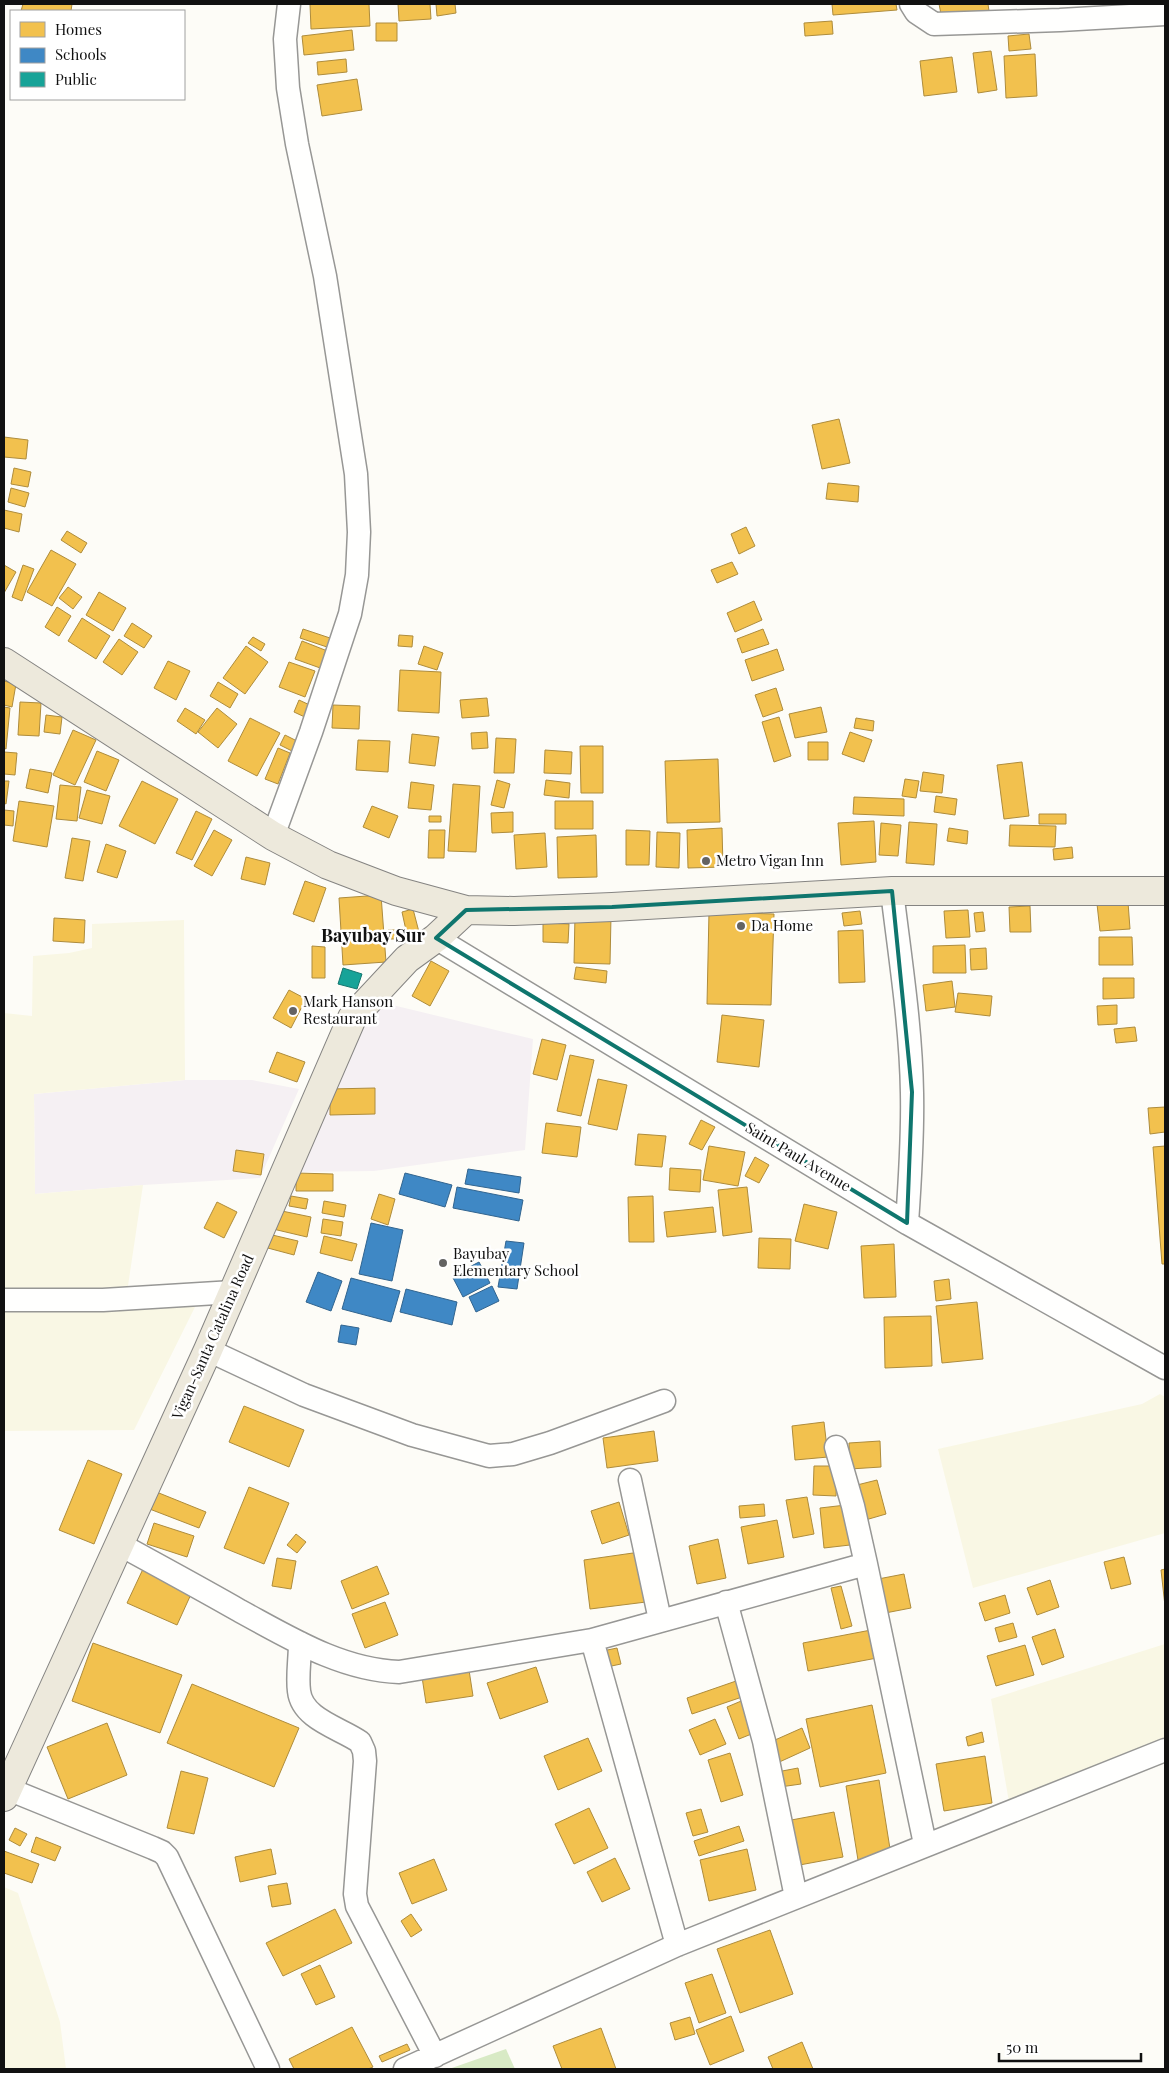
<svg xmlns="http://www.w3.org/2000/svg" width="1169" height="2073" font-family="'Playfair Display',serif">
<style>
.industrial{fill:#f5f0f3}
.farmland{fill:#f9f7e4}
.forest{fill:#d8eac5}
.homes{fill:#f2c14e;stroke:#ae8c3c}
.schools{fill:#3f88c5;stroke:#31648f}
.public{fill:#17a398;stroke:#157770}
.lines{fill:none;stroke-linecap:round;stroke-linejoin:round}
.minor-casing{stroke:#979795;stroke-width:25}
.major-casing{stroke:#858482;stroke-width:30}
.minor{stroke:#fffffe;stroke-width:22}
.major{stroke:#ede9dc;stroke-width:28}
.marked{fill:none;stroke:#0f766e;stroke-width:4;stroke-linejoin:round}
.poi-dot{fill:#646362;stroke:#fff;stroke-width:2}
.labels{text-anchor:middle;stroke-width:5;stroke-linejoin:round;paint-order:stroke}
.poi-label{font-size:15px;fill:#111;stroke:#fff;text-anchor:start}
.street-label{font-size:15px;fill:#111;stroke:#fff}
.quarter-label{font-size:18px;font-weight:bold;fill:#111;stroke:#fff}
</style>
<rect width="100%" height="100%" fill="#fdfcf7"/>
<path class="industrial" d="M380,1002L533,1039L525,1150L374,1171L291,1172L341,1059Z
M185,1080H252L299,1089L260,1178L143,1185L35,1194L34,1094Z"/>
<path class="farmland" d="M184,920L185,1080L34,1094L35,1194L143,1185L125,1306L195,1307L134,1430L4,1431V1013L32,1016L33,956L69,953L92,948V924Z
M1160,1394L1165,1397V1533L973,1588L938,1449L1142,1404Z
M1165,1644V1763L1012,1819L991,1699Z
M4,1887L18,1893L60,2022L66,2069H4Z"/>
<path class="forest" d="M506,2049L515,2069H449Z"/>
<path class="homes" d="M23,4H72L71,11H21Z
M310,4H369L370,26L311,29Z
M398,4H430L431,19L399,21Z
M436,4H455L456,13L437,16Z
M832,4H896L897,10L833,15Z
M939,4H988L989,11L942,19Z
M832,21L833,34L805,36L804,23Z
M376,23H397V41H376Z
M352,30L354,50L304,55L302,36Z
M1029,34L1031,49L1009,51L1008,36Z
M991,51L997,90L978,93L973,53Z
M1035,54L1037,96L1006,98L1004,56Z
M952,57L957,92L924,96L920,61Z
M346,59L347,72L318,75L317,62Z
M357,79L362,110L322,116L317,85Z
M839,419L850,463L822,469L812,425Z
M4,437L28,440L26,459L4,457Z
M14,468L31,472L28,487L11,484Z
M828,483L859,486L858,502L826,499Z
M11,488L29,493L25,507L8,502Z
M4,510L22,514L19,532L4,528Z
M746,527L755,546L739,554L731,534Z
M67,531L87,543L81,553L61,540Z
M51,550L76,564L52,606L27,592Z
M732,562L738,574L717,583L711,570Z
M4,565L16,572L4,593Z
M23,565L34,569L22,601L12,597Z
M68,587L82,597L73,609L59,598Z
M99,592L126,608L113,631L86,615Z
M754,601L762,620L735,632L727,613Z
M57,607L71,616L59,636L45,627Z
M82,618L110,636L96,659L68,641Z
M132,623L152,636L144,648L124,636Z
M303,629L330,638L327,647L300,638Z
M763,629L769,644L742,653L737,639Z
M399,635L413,636L412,647L398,646Z
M253,637L265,644L261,651L248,643Z
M119,639L138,652L122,675L103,662Z
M302,641L330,652L323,669L295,659Z
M246,646L268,662L245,694L223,678Z
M424,646L443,653L437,670L418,664Z
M777,649L784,670L752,681L745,660Z
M168,661L190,671L176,700L154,688Z
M289,662L315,671L305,697L279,687Z
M400,670L441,672L439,713L398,711Z
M4,681L16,684L12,707L4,705Z
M218,682L238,694L230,708L210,696Z
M776,688L783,710L763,717L755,695Z
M487,698L489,716L462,718L460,700Z
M299,700L314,707L309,719L294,712Z
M20,702L41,703L39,736L18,735Z
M333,705L360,706L359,729L332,728Z
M4,707L10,708L6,749L4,748Z
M821,707L827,732L795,738L789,714Z
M185,708L205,720L196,734L177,721Z
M217,708L237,724L218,748L198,732Z
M46,715L62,717L60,734L44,732Z
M779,717L791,756L774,762L762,722Z
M250,718L280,733L257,776L228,761Z
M856,718L874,721L873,731L854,728Z
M73,730L96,740L75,785L53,775Z
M487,732L488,748L472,749L471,733Z
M850,732L872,740L864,762L842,754Z
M412,734L439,737L435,766L409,763Z
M285,735L297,741L292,751L280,745Z
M496,738L516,739L514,773H494Z
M358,740L390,741L388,772L356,770Z
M808,742H828V760H808Z
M580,746H603V793H581Z
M278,748L290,753L278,784L265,779Z
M545,750L572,752L571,774L544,773Z
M97,751L119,760L106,791L84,782Z
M4,752L17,753L15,775L4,774Z
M718,759L720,822L667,823L665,761Z
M1022,762L1029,816L1004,819L997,765Z
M30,769L52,773L48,793L26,788Z
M923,772L944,775L942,793L920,791Z
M905,779L919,781L916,798L902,796Z
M497,780L510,784L504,808L491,805Z
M546,780L570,783L569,798L544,795Z
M4,781H9L6,804L4,803Z
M142,781L178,799L155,844L119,826Z
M411,782L434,785L431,810L408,808Z
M453,784L480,786L476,852L448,851Z
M60,785L81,787L77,821L56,819Z
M87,790L110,796L102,824L79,818Z
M936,796L957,799L955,815L934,812Z
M854,797L904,799V816L853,814Z
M19,801L54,806L47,847L13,841Z
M555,801H593V829H555Z
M372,806L398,816L389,838L363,827Z
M4,810L14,811L13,826L4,825Z
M196,811L212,819L192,860L176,853Z
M513,812V832L492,833L491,813Z
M1039,814H1066V824H1039Z
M429,816H441V822H429Z
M874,821L876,862L841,865L838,823Z
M909,822L937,824L934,865L906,863Z
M881,823L901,825L898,856L879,855Z
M1010,825L1056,826L1055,847L1009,846Z
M722,828L723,867L688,868L687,830Z
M949,828L968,831L967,844L947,841Z
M214,830L232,840L212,876L194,866Z
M429,830H445L444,858H428Z
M626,830L650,831L649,865H626Z
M657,832L680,833L679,868L656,867Z
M545,833L547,867L516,869L514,835Z
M596,835L597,877L558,878L557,837Z
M72,838L90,841L83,881L65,878Z
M106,844L126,851L117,878L97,872Z
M1072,847L1073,858L1054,860L1053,849Z
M246,857L270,863L265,885L241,879Z
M305,881L326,888L314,922L293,914Z
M381,895L386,962L343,965L339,898Z
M1128,902L1130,929L1100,931L1097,904Z
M1030,906L1031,932H1010L1009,907Z
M413,909L419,932L407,935L402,912Z
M968,910L970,937L946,938L944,911Z
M860,911L862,924L844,926L842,913Z
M709,912L774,914L771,1005L707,1004Z
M983,912L985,931L976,932L974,913Z
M575,915L611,916L610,964L574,963Z
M54,918L85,920L84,943L53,941Z
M543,923L569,924L568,943L543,942Z
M388,930H400V939H388Z
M863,930L865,982L839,983L838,931Z
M1099,937H1132L1133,965H1099Z
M965,945L966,973H933V946Z
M312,946L325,947V978H312Z
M986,948L987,969L971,970L970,949Z
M431,961L449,971L430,1006L412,996Z
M576,967L607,971L606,983L574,979Z
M1103,978H1134V998L1103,999Z
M952,981L955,1007L926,1011L923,985Z
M289,990L306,999L291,1028L273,1018Z
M958,993L992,996L990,1016L955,1012Z
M1117,1005V1024L1098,1025L1097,1006Z
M722,1015L764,1020L759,1067L717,1062Z
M1135,1027L1137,1041L1116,1043L1114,1029Z
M542,1039L566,1045L557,1080L533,1074Z
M277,1052L305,1062L297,1082L269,1072Z
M570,1055L594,1060L581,1116L557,1111Z
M598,1079L627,1085L617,1130L588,1124Z
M375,1088V1114L330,1115V1089Z
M1165,1107V1132L1150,1134L1148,1108Z
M701,1120L715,1127L702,1150L689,1144Z
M546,1123L581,1127L577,1157L542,1153Z
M638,1134L666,1136L662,1167L635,1165Z
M709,1146L745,1152L738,1186L703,1180Z
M1165,1146V1264H1162L1153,1147Z
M236,1150L264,1154L261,1175L233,1171Z
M755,1157L769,1165L759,1183L745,1176Z
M670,1168L701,1170L700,1192L669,1190Z
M296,1173L333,1174V1191H296Z
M747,1187L752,1232L723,1236L718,1190Z
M379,1194L395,1199L388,1225L371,1219Z
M291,1196L308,1199L306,1209L289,1206Z
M653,1196L654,1242H629L628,1197Z
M324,1201L346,1205L344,1217L322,1213Z
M217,1202L237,1212L224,1238L204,1228Z
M804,1204L837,1212L828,1249L795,1241Z
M713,1207L716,1232L667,1237L664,1212Z
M277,1210L311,1217L307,1237L273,1229Z
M323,1219L343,1222L341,1236L321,1233Z
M268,1234L298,1241L294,1255L264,1247Z
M324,1236L357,1244L352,1261L320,1253Z
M759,1238L791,1239L790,1269L758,1268Z
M894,1244L896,1297L864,1298L861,1246Z
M949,1279L951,1299L936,1301L934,1281Z
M977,1302L983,1359L942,1363L936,1306Z
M931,1316L932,1366L885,1368L884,1317Z
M244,1406L304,1430L289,1467L229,1442Z
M824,1422L828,1457L795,1460L792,1426Z
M654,1431L658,1461L607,1468L603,1438Z
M880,1441L881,1467L850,1469L849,1443Z
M88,1460L122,1474L94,1544L59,1530Z
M814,1466H837L836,1496L813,1495Z
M877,1480L886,1514L862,1521L853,1486Z
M249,1487L289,1503L264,1564L224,1548Z
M154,1491L206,1512L199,1528L147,1508Z
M807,1497L814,1534L793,1538L786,1500Z
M619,1502L629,1535L602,1544L591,1511Z
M764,1504L765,1516L740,1518L739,1506Z
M846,1505L850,1545L824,1548L820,1508Z
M777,1520L784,1557L748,1564L741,1527Z
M154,1523L194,1536L187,1557L147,1544Z
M296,1534L306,1542L297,1553L287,1545Z
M718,1539L726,1578L697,1584L689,1546Z
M640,1552L646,1602L590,1609L584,1560Z
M1124,1557L1131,1584L1111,1589L1104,1562Z
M277,1558L296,1561L291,1589L272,1586Z
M377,1566L389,1594L352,1609L341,1581Z
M143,1569L192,1592L177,1625L127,1603Z
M1165,1569V1606L1161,1570Z
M904,1574L911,1608L880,1614L873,1580Z
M1050,1580L1059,1607L1037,1615L1027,1588Z
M841,1586L852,1626L841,1629L831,1588Z
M1005,1595L1010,1613L985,1621L979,1603Z
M385,1602L398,1635L365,1648L352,1614Z
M1013,1623L1017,1637L999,1642L995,1628Z
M1055,1629L1064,1657L1042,1665L1032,1637Z
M871,1630L877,1658L808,1671L803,1643Z
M93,1643L182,1675L160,1733L72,1701Z
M1025,1645L1034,1675L996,1686L987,1656Z
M617,1648L621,1664L602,1668L598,1652Z
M536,1667L548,1702L500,1719L487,1683Z
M469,1670L473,1696L426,1703L422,1677Z
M739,1680L745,1696L692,1714L687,1698Z
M192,1684L299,1728L274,1787L167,1743Z
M746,1699L759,1731L739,1739L727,1707Z
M872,1705L886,1773L820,1787L806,1719Z
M715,1719L726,1744L700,1755L689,1730Z
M107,1723L127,1775L68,1799L47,1747Z
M802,1728L810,1748L775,1764L766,1744Z
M982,1732L984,1742L968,1746L966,1737Z
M588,1738L602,1771L558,1790L544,1756Z
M730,1753L743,1795L721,1802L708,1760Z
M985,1756L992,1803L944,1811L936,1764Z
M798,1768L801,1784L780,1787L777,1772Z
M181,1771L208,1778L194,1834L167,1828Z
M879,1780L891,1855L858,1860L846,1786Z
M589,1808L608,1848L574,1864L555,1824Z
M701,1809L708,1832L693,1836L686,1813Z
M834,1812L843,1857L794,1866L786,1821Z
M739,1826L744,1841L699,1856L694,1841Z
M15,1828L27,1834L20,1846L9,1840Z
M36,1837L61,1847L55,1861L31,1852Z
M271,1849L276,1874L240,1882L235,1857Z
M747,1849L756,1890L709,1901L700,1860Z
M4,1851L39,1864L32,1883L4,1873Z
M615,1858L630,1889L602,1902L587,1872Z
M434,1859L447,1890L412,1904L399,1873Z
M287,1883L291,1904L272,1907L268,1886Z
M335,1909L352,1943L283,1976L266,1943Z
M411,1914L422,1930L411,1937L401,1921Z
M770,1930L793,1994L740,2013L717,1949Z
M320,1965L335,1997L316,2005L301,1974Z
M712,1974L726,2013L699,2023L685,1983Z
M731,2016L744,2051L710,2065L696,2030Z
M690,2017L695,2034L675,2040L670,2023Z
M352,2027L373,2067L368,2069H294L289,2059Z
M601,2028L616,2069H562L553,2046Z
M802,2042L813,2069H773L768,2057Z
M407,2044L410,2050L382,2062L379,2056Z"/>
<path class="schools" d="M468,1169L521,1177L519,1193L465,1184Z
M405,1173L452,1185L445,1207L399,1194Z
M457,1187L523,1200L519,1221L453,1208Z
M371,1223L403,1230L392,1281L359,1274Z
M506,1241L524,1243L517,1289L498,1287Z
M479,1262L490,1283L463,1297L452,1276Z
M318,1272L342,1281L331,1311L306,1302Z
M351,1278L400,1291L391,1322L342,1309Z
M492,1286L499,1301L476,1312L469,1297Z
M406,1289L457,1302L452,1325L400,1312Z
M341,1325L359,1328L356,1345L338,1342Z"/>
<path class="public" d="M343,968L362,974L357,989L338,984Z"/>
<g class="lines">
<defs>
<path id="minor" d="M911,4L916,12L934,24L1060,20L1165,14
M273,836L311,732L350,614L357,575L359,532L356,474L325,276L297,144L288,88L285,39L289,4
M892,891C900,958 911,1026 912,1093C913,1137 910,1180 907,1223
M436,938L907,1223L1165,1368
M4,1300H103L233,1292
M208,1350L304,1395L412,1435L489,1456L513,1454L550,1443L664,1401
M836,1447L853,1506L866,1564
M630,1480L660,1620
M119,1544C159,1566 200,1588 240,1611C290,1638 341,1670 399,1672L592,1640L866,1564L925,1844
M726,1602L764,1741L796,1897
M592,1640L677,1945
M300,1643C300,1659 297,1676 299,1691C302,1719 340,1728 360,1742L364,1751L365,1761L355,1894L357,1906L435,2056
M4,1783L8,1789L153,1848L162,1852L167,1857L268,2069
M405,2069L677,1945L1165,1750"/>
<path id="major" d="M4,662L273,836L328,865L396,891L466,910L514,911L612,907L892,891H1165
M4,1797L208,1350L352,1018L407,959L436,938L466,910"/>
</defs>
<use href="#minor" class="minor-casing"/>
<use href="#major" class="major-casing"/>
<use href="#minor" class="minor"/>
<use href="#major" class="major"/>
</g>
<path class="marked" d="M892,891L912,1092L907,1223L436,938L466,910L612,907Z"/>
<g class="poi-dot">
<circle cx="706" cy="861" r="5"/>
<circle cx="741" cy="926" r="5"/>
<circle cx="293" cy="1011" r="5"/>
<circle cx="443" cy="1263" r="5"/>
</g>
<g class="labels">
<g class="poi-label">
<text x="716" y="866">Metro Vigan Inn</text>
<text x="751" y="931">Da Home</text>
<text x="303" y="1007">Mark Hanson<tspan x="303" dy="17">Restaurant</tspan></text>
<text x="453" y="1259">Bayubay<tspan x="453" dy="17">Elementary School</tspan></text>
</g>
<g class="street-label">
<text transform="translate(798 1157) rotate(31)" y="5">Saint Paul Avenue</text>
<text transform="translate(213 1337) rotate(-66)" y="5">Vigan-Santa Catalina Road</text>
</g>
<g class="quarter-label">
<text x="373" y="942">Bayubay Sur</text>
</g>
</g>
<rect width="1169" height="2073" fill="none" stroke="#111111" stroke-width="10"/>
<rect x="10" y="10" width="175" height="90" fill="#ffffff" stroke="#a0a0a0"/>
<rect x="20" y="22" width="25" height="15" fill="#f2c14e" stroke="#a0a0a0"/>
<text x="55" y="35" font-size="15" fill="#111111">Homes</text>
<rect x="20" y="48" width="25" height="15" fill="#3f88c5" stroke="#a0a0a0"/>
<text x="55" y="60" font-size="15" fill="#111111">Schools</text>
<rect x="20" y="72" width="25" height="15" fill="#17a398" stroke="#a0a0a0"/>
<text x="55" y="85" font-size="15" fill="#111111">Public</text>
<path d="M999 2053v8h142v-8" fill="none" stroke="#111111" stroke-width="2.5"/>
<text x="1006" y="2053" font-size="15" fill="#111111" stroke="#ffffff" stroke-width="4" paint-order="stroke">50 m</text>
</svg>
